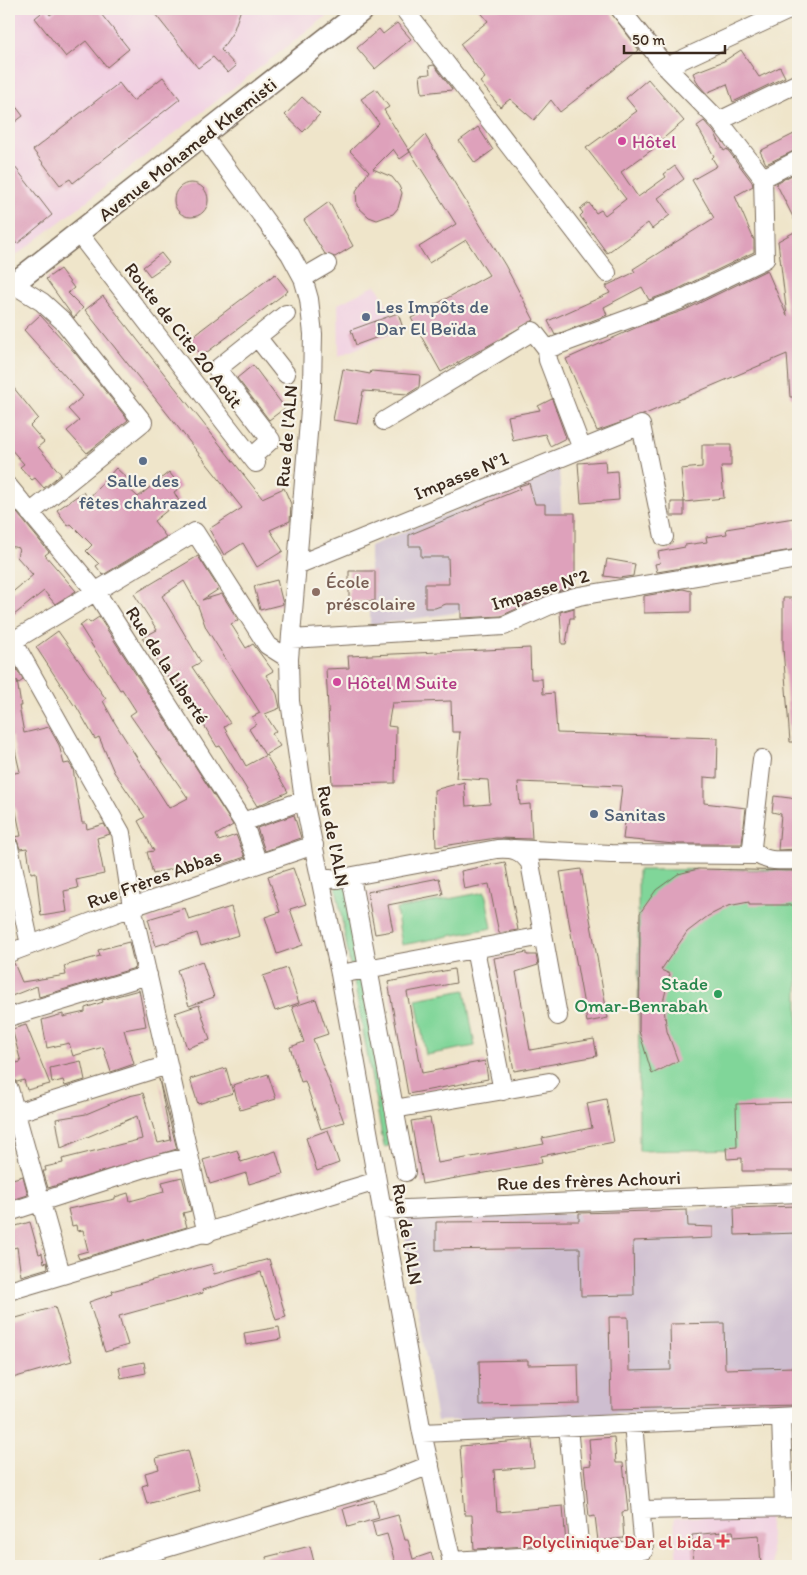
<svg xmlns="http://www.w3.org/2000/svg" width="807" height="1575" font-family="Itim,sans-serif">
<style>
.built{fill:#f1d0e2}
.industrial{fill:#cebed0}
.green{fill:#80d699;stroke:#5e805c}
.building{fill:#dea1bb}
.lines{fill:none;stroke-linecap:round;stroke-linejoin:round}
.minor-casing{stroke:#7a6b5a;stroke-width:20}
.major-casing{stroke:#7a6b5a;stroke-width:24}
.minor{stroke:#fff;stroke-width:18}
.major{stroke:#fff;stroke-width:21}
.hotel-dot{fill:#d1479c;stroke:#f7f3e8;stroke-width:2}
.service-dot{fill:#5c6f8a;stroke:#f7f3e8;stroke-width:2}
.education-dot{fill:#8d6e63;stroke:#f7f3e8;stroke-width:2}
.leisure-dot{fill:#2e9e5b;stroke:#f7f3e8;stroke-width:2}
.health-dot{fill:#e0444e;stroke:#f7f3e8;stroke-width:2}
.labels{text-anchor:middle;stroke-width:4.5;stroke-linejoin:round;paint-order:stroke}
.hotel-label{font-size:19px;fill:#b23c85;stroke:#f7f3e8;text-anchor:start}
.street-label{font-size:19px;fill:#3b2a1e;stroke:#f7f3e8}
.service-label{font-size:19px;fill:#4e5e75;stroke:#f7f3e8;text-anchor:start}
.education-label{font-size:19px;fill:#785e54;stroke:#f7f3e8;text-anchor:start}
.leisure-label{font-size:19px;fill:#27864d;stroke:#f7f3e8;text-anchor:end}
.health-label{font-size:19px;fill:#be3a42;stroke:#f7f3e8;text-anchor:end}
</style>
<rect width="100%" height="100%" fill="#f7f3e8"/>
<filter id="ink" filterUnits="userSpaceOnUse"><feTurbulence type="fractalNoise" baseFrequency=".02" numOctaves="2"/><feDisplacementMap in="SourceGraphic" scale="10" xChannelSelector="R" yChannelSelector="G"/><feConvolveMatrix kernelMatrix="1 2 1 2 8 2 1 2 1" color-interpolation-filters="sRGB"/></filter>
<filter id="wash" filterUnits="userSpaceOnUse"><feTurbulence type="fractalNoise" baseFrequency=".0096" numOctaves="4" result="noise"/><feDisplacementMap in="SourceGraphic" scale="20" xChannelSelector="R" yChannelSelector="G"/><feGaussianBlur stdDeviation="1.12" result="paint"/><feColorMatrix in="noise" values="0 0 0 0 0 0 0 0 0 0 0 0 0 0 0 0 0 1.4 0 .05"/><feComposite in="paint" operator="in"/></filter>
<g filter="url(#wash)">
<rect width="100%" height="100%" fill="#efe5ca"/>
<path class="built" d="M9,9H336L9,261Z
M376,285L401,330L339,356L338,304Z
M769,1513L772,1566H677L674,1518Z"/>
<path class="industrial" d="M559,468L566,597L370,625V546Z
M798,1206V1405L437,1421L402,1219Z"/>
<path class="green" d="M798,869V1148L639,1151L638,870Z
M348,884L363,963L350,965L336,887Z
M485,892L492,928L402,945L396,909Z
M365,979L396,1144L384,1147L354,981Z
M465,990L475,1046L426,1055L416,999Z"/>
<g id="blocks">
<path class="building" d="M46,9L50,15L58,9H97L129,49L107,67L86,41L66,57L35,18Z
M151,9H241L233,32L221,50L236,66L228,73L213,57L198,68Z
M478,9H608L639,50L560,112L551,100L534,120L510,99L500,107L480,82L485,78L460,44L488,21Z
M397,23L411,39L375,69L357,48L379,29L383,34Z
M741,50L759,77L780,67L785,77L733,102L727,84L706,93L698,84L693,73L724,61Z
M434,65L452,89V90L422,93L420,75L430,74L429,66Z
M163,77L180,99L73,183L70,179L60,185L33,150L119,83L133,101Z
M648,79L684,121L659,142L660,144L621,172L638,197L666,177L664,174L675,166L684,179L658,198L670,215L652,229L648,223L607,253L580,216L583,213L580,209L589,203L596,213L601,210L605,215L626,199L586,148L637,111L626,98Z
M376,89L389,107L384,110L410,152L400,159L393,149L373,169L392,177L399,186L402,193L398,208L393,214L377,220L369,217L357,206L356,191L369,171L350,151L379,123L361,99Z
M9,97L23,116L15,122L9,114Z
M302,97L320,114L303,132L285,115Z
M704,121L714,132L724,151L727,149L752,182L753,186L735,196L754,240V252L676,290L649,300L642,287L604,307L607,315L555,335L548,321L610,293L606,286L635,272L633,269L714,218L692,180L717,166L712,158L714,156L697,126Z
M478,127L493,150L475,163L459,141Z
M798,132V149L766,164L760,151Z
M425,135L505,265L534,320L441,372L411,318L489,275L466,240L429,263L419,247L456,224L409,150Z
M15,167L52,215L17,244L9,234V172Z
M798,172V227L776,183Z
M174 200a17 17 0 1 1 34 0a17 17 0 1 1-34 0Z
M329,202L353,246L335,257L325,254L304,220Z
M798,230V397H790L787,354L643,415L597,431L566,359L642,325L685,310L767,270L787,316L778,241Z
M161,253L169,263L150,276L143,267Z
M60,269L74,288L68,293L83,308L74,318L46,279Z
M275,274L288,291L202,356L189,339Z
M103,296L262,498L284,488L291,504L290,521L270,530L283,551L257,567L243,543L224,555L209,529L242,508L85,310Z
M398,313L403,328L356,345L351,330Z
M40,315L76,354L128,420L87,453L67,431L79,421L68,409L83,396L24,330Z
M253,365L285,408L269,420L237,378Z
M343,369L370,374L371,371L420,375L419,387L408,394L363,391L357,424L333,420Z
M9,382L38,418L30,426L44,442L38,447L61,474L44,488L35,478L32,480L20,467L24,464L9,447Z
M552,399L566,438L550,446L545,434L513,441L508,416L540,410L538,406Z
M702,445H731V466H721L724,498L684,502V516H671V502H684L681,469L702,467Z
M605,461L606,472L617,471L619,500L581,503L578,463Z
M116,468L128,479L124,484L138,497L169,472L181,487L174,492L179,501L154,521L166,537L103,575L96,566L99,564L86,551L92,545L71,524L68,526L57,510L83,492L88,499Z
M529,483L535,504H545V513H575V586L553,592L501,616L461,618V604H446L435,608H425V584H449L448,557H421V546H409V535L520,489L519,486Z
M9,503L49,552L45,555L76,591L55,604L44,591L9,619V595L33,575L17,557L19,548L9,546Z
M794,518L798,549L657,572L655,564L660,563L658,552L685,547V545L707,542L706,537L727,534L726,529Z
M198,556L219,589L202,600L222,594L238,620L231,624L246,648L253,644L273,671L266,675L277,694L280,708L265,714L276,731L272,734L280,746L265,755L249,729L256,724L252,717L260,713L206,628L198,606L184,581L162,596L201,662L192,667L230,723L224,727L246,766L266,755L288,792L257,806L220,746L217,747L175,677L170,680L142,638L157,630L134,594Z
M607,559L635,564L633,576L619,578L604,576Z
M349,571H375V601H349Z
M277,580L283,604L260,610L254,586Z
M683,589L691,591V612L644,613V596Z
M783,598H793V601H798V742H790L783,648Z
M574,608V618H570L566,644H562L560,612Z
M99,617L233,825L216,835L219,841L236,835L245,857L219,866L216,857L153,874L147,852L154,851L138,821L145,817L114,772L99,737L95,739L75,704L74,705L36,647L58,631L106,699L103,701L115,723L169,808L188,798L130,715L136,711L122,689L120,690L80,626L88,620L90,623Z
M530,648L531,679H542L543,694L554,693L557,733L718,738L717,778L704,777V803L746,808L742,844H674L623,839L626,813H619L622,786L518,782L520,805L530,804L532,839L496,838L436,847L434,790L464,782L466,806L490,804L488,780L456,778L460,732H452L451,701L392,703L388,726L396,727L395,783L332,784L326,669L349,668L348,656Z
M15,666L23,680L19,683L17,680L21,706H19L24,733L49,727L59,745L64,764L69,763L73,769L82,823H86L87,829L104,824L110,834L97,838L104,874L76,880L78,888L64,891L67,912L41,916L36,872L31,873L27,848L20,849L17,840L13,837L21,836L15,807H12L9,781V774L20,772L12,737H9V667Z
M774,796L798,799L796,824H798V849L778,850L781,814L772,812Z
M294,815L301,838L265,851L257,828Z
M505,862L518,930L499,933L489,884L464,889L461,871Z
M293,868L306,904L290,909L303,945L277,954L265,917L280,912L268,876Z
M581,869L608,1018L587,1022L560,872Z
M698,869L798,871V905H749V902L728,906L708,916L687,932L661,970L670,974L663,1002L667,1031L678,1061L652,1074L639,1031L640,913L656,890L678,874Z
M439,878L443,894L388,905L393,931L375,934L367,892Z
M231,907L239,935L201,946L197,933L156,946L148,919L185,908L189,920Z
M129,942L135,968L39,997L37,986L9,997V963H14L22,982L66,975L64,966L100,956L98,950Z
M527,952V955H536L538,965L516,972L530,1050L594,1039L597,1056L514,1071L494,958Z
M202,961L214,997L189,1006L177,970Z
M287,968L299,1003L275,1011L263,976Z
M454,969L456,983L407,992L422,1073L485,1061L488,1079L408,1094L388,982Z
M139,990L146,1026L124,1030L134,1064L111,1072L103,1047L73,1056L69,1043L47,1048L42,1020L63,1014V1017L85,1012V1008L103,1002L102,1000Z
M316,999L328,1034L313,1039L344,1122L321,1129L305,1081L301,1082L290,1047L304,1042L292,1007Z
M199,1005L210,1040L187,1048L175,1013Z
M26,1025L50,1084L27,1090L24,1080L17,1082L15,1081L11,1064L21,1062L12,1029Z
M81,1061L85,1080L65,1086L63,1080L52,1083L50,1068Z
M226,1068L233,1093L198,1104L190,1079Z
M268,1074L276,1099L240,1110L233,1085Z
M159,1079L177,1149L48,1188L43,1171H46L45,1167L63,1163L62,1159L142,1139L137,1116L61,1148L56,1119L86,1114L129,1096L143,1093L158,1143L171,1140Z
M606,1099L614,1142L541,1156L542,1163L422,1184L411,1121L430,1118L438,1163L544,1144L542,1138L592,1128L587,1103Z
M798,1102V1171H742V1158L727,1159L726,1148L737,1147L736,1104Z
M328,1130L339,1163L317,1171L306,1138Z
M237,1150L241,1162L276,1151L283,1174L249,1184L246,1173L210,1184L203,1160Z
M23,1176L28,1195L9,1201V1180Z
M182,1177L191,1211L183,1213L187,1227L79,1259L77,1254L88,1251L83,1230L77,1231L76,1225L72,1226L68,1209L115,1199V1197L128,1193L130,1201L164,1192L162,1182Z
M797,1206L798,1233L735,1235L734,1208Z
M687,1210L688,1226L713,1227V1238L633,1241L634,1295L581,1296L580,1248L436,1250V1222L579,1221V1213Z
M30,1222L39,1254L42,1253L44,1263L47,1262L48,1268L21,1276L17,1247L9,1249V1228Z
M269,1259L286,1317L276,1320L261,1272L202,1290L203,1293L119,1316L128,1345L105,1352L89,1302L113,1294L112,1291L212,1264L214,1274Z
M55,1307L72,1361L9,1379V1320Z
M609,1317H628L629,1371L671,1370L670,1324L724,1323L725,1369L794,1367V1369H798V1405L611,1409Z
M279,1327L281,1339L246,1345L244,1333Z
M528,1360V1365L578,1364L579,1403L480,1405L479,1361Z
M144,1362L146,1373L121,1378L119,1367Z
M614,1437L616,1463H623L628,1511L622,1512L624,1538L598,1541L595,1516L589,1517L584,1466L591,1465L589,1439Z
M532,1440L534,1467L494,1470L497,1512L563,1506L566,1544L474,1549L472,1515H465L460,1446Z
M188,1450L199,1490L147,1504L142,1486L148,1484L145,1473L159,1469L156,1458Z
M374,1500L379,1518L348,1527L343,1509Z
M398,1515L405,1540H408L413,1559L431,1553L435,1566H396L387,1534L376,1537L372,1522Z
M733,1531L734,1537L759,1535L761,1566H694L692,1535Z
M310,1546L315,1566H268L266,1557Z"/>
</g>
</g>
<g filter="url(#ink)">
<use href="#blocks" fill-opacity="0" stroke="#7a6b5a" stroke-width="1"/>
<g class="lines">
<defs>
<path id="minor" d="M404,9L607,273
M620,9L666,67L719,121L763,178L798,160
M666,67L791,9
M719,121L798,83
M203,136L290,254L303,278L309,299L313,334L312,386L289,659L290,701L304,800L340,974L422,1433L453,1566
M79,234L256,463
M303,278L327,264
M9,279L13,284L42,302L64,322L143,422L30,513
M257,337L286,374
M547,349L680,300L765,259L763,178
M384,421L533,331L547,349L548,360L582,449
M252,457L271,440L217,369L286,314
M9,487L96,592L243,822L304,800
M297,565L641,425L664,537
M291,639L504,626L557,602L579,596L798,559
M762,759L752,847C760,864 782,860 798,860
M243,822L258,863
M9,847L30,945
M513,849L611,854L756,855
M321,877L337,879L497,849C513,848 521,850 530,863L558,1016
M351,877L406,1172
M475,949L503,1091
M9,953L132,907L314,845
M340,974L543,936
M9,1017L148,975
M9,1089L61,1274
M394,1109L549,1082
M9,1115L168,1065
M382,1210L798,1193
M9,1212L148,1167L188,1157
M207,1234L132,907L121,833L13,641L195,532L267,645L289,659
M9,1291L377,1181
M781,1417L784,1507
M568,1426L580,1554
M422,1433L798,1416
M642,1510L798,1507
M451,1561L644,1550L633,1423
M106,1566L387,1482L430,1465"/>
<path id="major" d="M9,287L364,9"/>
</defs>
<use href="#minor" class="minor-casing"/>
<use href="#major" class="major-casing"/>
<use href="#minor" class="minor"/>
<use href="#major" class="major"/>
</g>
</g>
<g class="hotel-dot">
<circle cx="622" cy="141" r="5"/>
<circle cx="337" cy="682" r="5"/>
</g>
<g class="service-dot">
<circle cx="366" cy="317" r="5"/>
<circle cx="143" cy="461" r="5"/>
<circle cx="594" cy="814" r="5"/>
</g>
<circle class="education-dot" cx="316" cy="592" r="5"/>
<circle class="leisure-dot" cx="718" cy="994" r="5"/>
<path class="health-dot" d="M720.5 1533.5h5v5h5v5h-5v5h-5v-5h-5v-5h5z"/>
<g class="labels">
<g class="hotel-label">
<text x="632" y="148">Hôtel</text>
<text x="347" y="689">Hôtel M Suite</text>
</g>
<g class="street-label">
<text transform="translate(187 149) rotate(-38)" y="7">Avenue Mohamed Khemisti</text>
<text transform="translate(184 335) rotate(52)" y="7">Route de Cite 20 Août</text>
<text transform="translate(286 436) rotate(-85)" y="7">Rue de l'ALN</text>
<text transform="translate(461 475) rotate(-22)" y="7">Impasse N°1</text>
<text transform="translate(540 589) rotate(-17)" y="7">Impasse N°2</text>
<text transform="translate(168 665) rotate(57)" y="7">Rue de la Liberté</text>
<text transform="translate(334 836) rotate(79)" y="7">Rue de l'ALN</text>
<text transform="translate(154 878) rotate(-20)" y="7">Rue Frères Abbas</text>
<text transform="translate(589 1180) rotate(-2)" y="7">Rue des frères Achouri</text>
<text transform="translate(408 1234) rotate(80)" y="7">Rue de l'ALN</text>
</g>
<g class="service-label">
<text x="376" y="313">Les Impôts de<tspan x="376" dy="22">Dar El Beïda</tspan></text>
<text x="143" y="487" text-anchor="middle">Salle des<tspan x="143" dy="22">fêtes chahrazed</tspan></text>
<text x="604" y="821">Sanitas</text>
</g>
<g class="education-label">
<text x="326" y="588">École<tspan x="326" dy="22">préscolaire</tspan></text>
</g>
<g class="leisure-label">
<text x="708" y="990">Stade<tspan x="708" dy="22">Omar-Benrabah</tspan></text>
</g>
<g class="health-label">
<text x="712" y="1548">Polyclinique Dar el bida</text>
</g>
</g>
<rect width="807" height="1575" fill="none" stroke="#f7f3e8" stroke-width="30"/>
<path d="M624 45v8h101v-8" fill="none" stroke="#3b2a1e" stroke-width="2.5"/>
<text x="632" y="45" font-size="15" fill="#3b2a1e" stroke="#f7f3e8" stroke-width="4" paint-order="stroke">50 m</text>
</svg>
